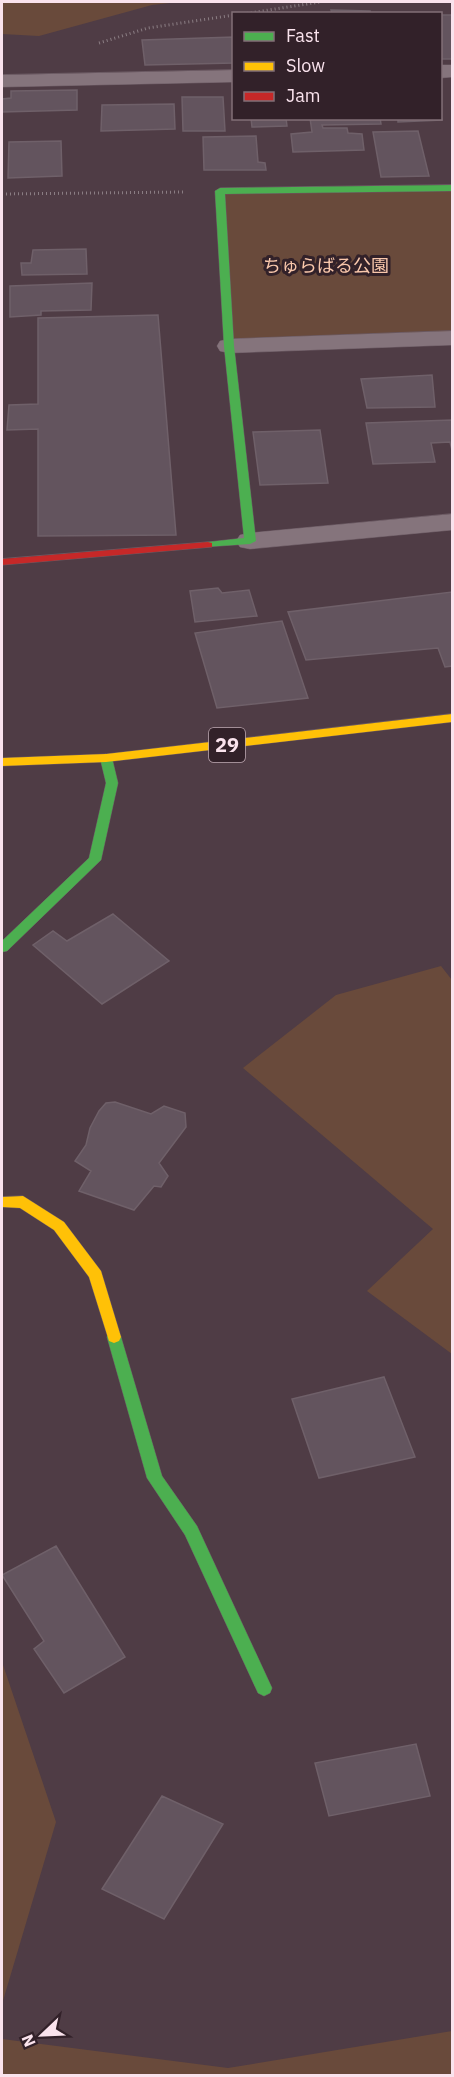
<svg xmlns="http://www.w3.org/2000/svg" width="454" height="2077" font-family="'IBM Plex Sans','Noto Sans JP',sans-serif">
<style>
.green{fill:#694a3b}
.building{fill:#63545e;stroke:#6f6069;stroke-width:1.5}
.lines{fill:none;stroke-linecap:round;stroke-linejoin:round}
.street-casing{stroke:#6b5a63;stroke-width:1}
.fast-casing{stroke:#6b5a63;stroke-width:1}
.slow-casing{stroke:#6b5a63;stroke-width:1}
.jam-casing{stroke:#6b5a63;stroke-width:1}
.path{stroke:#8a7d83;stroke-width:3;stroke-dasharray:1 3;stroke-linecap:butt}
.street{fill:#85747c;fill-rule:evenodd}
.fast{fill:#4caf50;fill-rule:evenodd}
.slow{fill:#ffc107;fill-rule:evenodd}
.jam{fill:#c62828;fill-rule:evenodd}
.labels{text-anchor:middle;stroke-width:6;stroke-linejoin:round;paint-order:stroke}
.far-park-label{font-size:18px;fill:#fac8ac;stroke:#322129}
.shield{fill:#322129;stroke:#bea9b2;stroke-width:1.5}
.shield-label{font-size:20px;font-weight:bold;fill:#fae3ed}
</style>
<rect width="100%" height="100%" fill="#4f3c45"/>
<path class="green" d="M2,2H178L152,5L39,36L2,34Z
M452,188V338L229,346L220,191Z
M441,966L452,980V1354L367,1291L433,1229L243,1068L336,995Z
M2,1662L56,1822L2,2004Z
M452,2031V2075H2V2039L228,2068Z"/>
<path class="building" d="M331,10L370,11V14H332Z
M440,15H452V59H440Z
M234,37V63L145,65L142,40Z
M77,90V110L2,112V99L11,98V91Z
M182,97H223L225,131H183Z
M174,104L175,129L101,131L102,105Z
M440,112L442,120L398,122V118H440Z
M251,118H286L287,126L252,127Z
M310,118H380L381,124L322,125L323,128H347L348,133L362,134L364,150L293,152L291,134L312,132Z
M418,131L429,176L381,177L373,132Z
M256,136L258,162L265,163L266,170H204L203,137Z
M61,141L62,176L8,178L9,142Z
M86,249L87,274L22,275L21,263H31L33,250Z
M92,283L91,310L41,311V315L10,317V286Z
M158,315L176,535L38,536V429L7,430L9,405L38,404V318Z
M432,375L435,407L367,408L361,379Z
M452,420V450L450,442L431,443L435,462L373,464L366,423Z
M320,430L328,483L260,485L253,432Z
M218,588L222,593L249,590L257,616L195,622L190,591Z
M452,592V666L445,667L438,648L306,660L288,612Z
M282,621L308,698L217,708L195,633Z
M113,914L169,961L102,1004L33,945L53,931L67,941Z
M115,1102L151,1114L164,1106L185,1113L186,1127L159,1163L168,1176L161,1187L154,1186L134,1210L79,1191L91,1171L75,1161L86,1145L90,1128L99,1111L106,1103Z
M384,1377L415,1457L319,1478L292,1399Z
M56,1546L125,1657L64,1693L34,1649L44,1641L2,1575Z
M416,1744L430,1796L329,1816L315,1763Z
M162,1796L223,1824L164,1919L102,1889Z"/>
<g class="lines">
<defs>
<path id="street" d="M440,65H452V77L440,78Z
M234,70V82L2,87V75Z
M452,331V345L229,353L220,351L217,346L220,341L229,339Z
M452,514V530L250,549L240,547L236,541L240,535L250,533Z"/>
<path id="fast" d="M452,185V191L225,194L234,346L256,541L250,544L204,547V543L208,542L244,538L224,346L215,191L220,188Z
M106,754L112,758L118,783L101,860L7,951L2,952V941L89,858L106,783L100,758Z
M114,1331L119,1333L121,1337L162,1476L197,1526L272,1688L270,1693L264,1696L258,1693L185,1535L147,1478L107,1337L109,1333Z"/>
<path id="slow" d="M452,714V722L106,762L2,766V758L106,754Z
M23,1196L64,1222L101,1271L121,1337L119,1341L114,1343L109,1341L89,1277L54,1230L20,1208L2,1207V1197Z"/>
<path id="jam" d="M208,542L212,543V547L2,565V559Z"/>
</defs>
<use href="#street" class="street-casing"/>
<use href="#fast" class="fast-casing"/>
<use href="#slow" class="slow-casing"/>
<use href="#jam" class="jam-casing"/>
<path class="path" d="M243,14L320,2
M99,43L148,28L234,15
M2,194L184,192"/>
<use href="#street" class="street"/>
<use href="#fast" class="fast"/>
<use href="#slow" class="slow"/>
<use href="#jam" class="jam"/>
</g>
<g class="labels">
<g class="far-park-label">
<text x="326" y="272">ちゅらばる公園</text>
</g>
<rect class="shield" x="209" y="728" width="36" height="34" rx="4.5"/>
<g class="shield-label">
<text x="227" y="752">29</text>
</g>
</g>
<rect width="454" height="2077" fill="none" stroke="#fae3ed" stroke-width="6"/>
<rect x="232" y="12" width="210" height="108" fill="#322129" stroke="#826f77" stroke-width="1.5"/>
<rect x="244" y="32" width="30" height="9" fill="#4caf50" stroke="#826f77" stroke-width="1.5"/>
<text x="286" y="42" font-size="18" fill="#fae3ed">Fast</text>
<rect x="244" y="62" width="30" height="9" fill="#ffc107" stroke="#826f77" stroke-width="1.5"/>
<text x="286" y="72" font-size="18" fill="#fae3ed">Slow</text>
<rect x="244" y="92" width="30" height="9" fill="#c62828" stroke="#826f77" stroke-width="1.5"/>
<text x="286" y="102" font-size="18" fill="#fae3ed">Jam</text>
<g transform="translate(42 2035) rotate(247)" stroke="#322129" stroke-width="4.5" paint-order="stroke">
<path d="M0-4.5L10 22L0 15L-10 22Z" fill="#fae3ed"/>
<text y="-9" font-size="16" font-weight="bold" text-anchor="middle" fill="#fae3ed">N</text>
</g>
</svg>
